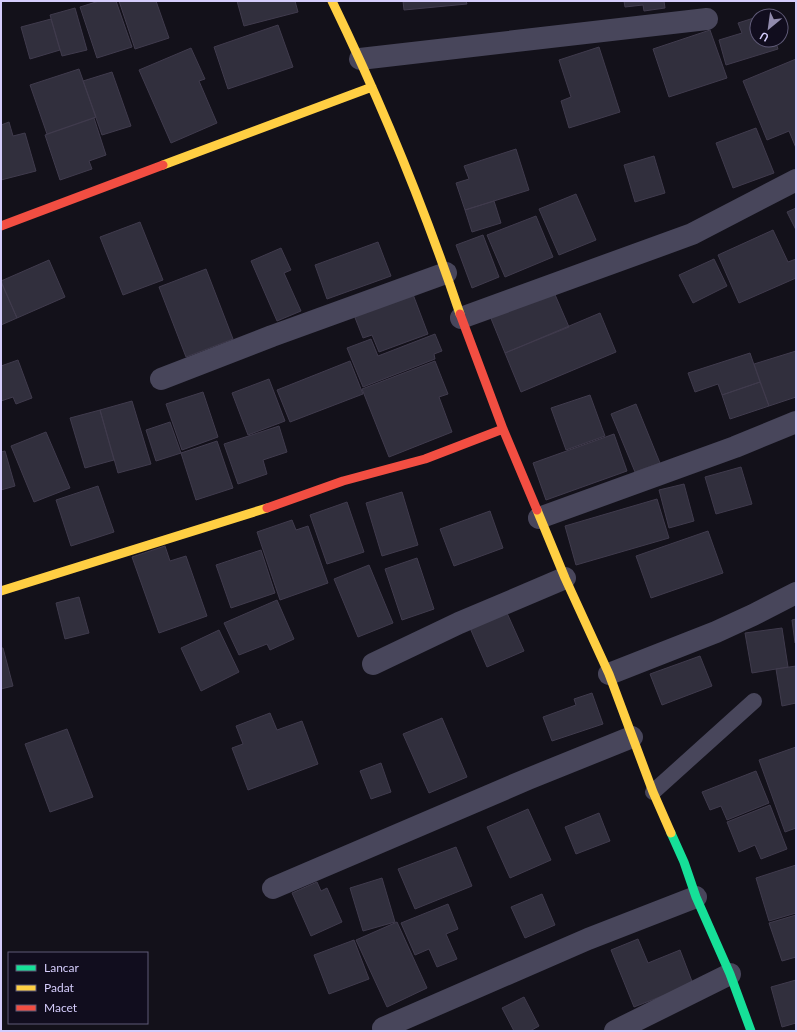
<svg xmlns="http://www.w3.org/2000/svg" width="797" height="1032" font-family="Lato,sans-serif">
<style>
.building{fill:#312f3d;stroke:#403b4d}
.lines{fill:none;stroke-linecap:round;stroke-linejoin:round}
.lane{stroke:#48465b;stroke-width:16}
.street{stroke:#48465b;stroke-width:22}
.fast{stroke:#16e098;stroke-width:9}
.slow{stroke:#ffcf43;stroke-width:9}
.jam{stroke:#f24e42;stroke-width:9}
</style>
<rect width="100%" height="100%" fill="#13111a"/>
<path class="building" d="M99,1H116L132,47L97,58L80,7Z
M119,1H156L169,38L135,49Z
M237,1H295L298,12L244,26Z
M403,1H466L467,4L404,10Z
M624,1H664L665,8L644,11L643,5L625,7Z
M75,8L87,50L62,56L50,15Z
M757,17V40H775L778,49L726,65L719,40L742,33L738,23Z
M51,19L60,50L30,59L21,27Z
M278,25L293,67L228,89L214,47Z
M710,30L727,78L669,97L653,49Z
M599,47L620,112L569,128L561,101L571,97L559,60Z
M191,48L205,79L199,81L217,123L171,143L139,70Z
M796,59V148L789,131L767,140L743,81Z
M79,69L96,117L47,134L30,85Z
M112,72L131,126L102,135L83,81Z
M94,118L106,155L89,161L92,169L60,180L45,135Z
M9,122L13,136L25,133L36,171L1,180V125Z
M756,128L774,173L733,188L716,143Z
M516,149L529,190L465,210L456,183L469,179L464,166Z
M654,156L665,193L635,202L624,165Z
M576,194L596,240L559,255L539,209Z
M494,201L501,223L472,232L465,210Z
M796,208V230L787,212Z
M536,216L553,257L505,277L487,235Z
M140,222L163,280L123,295L100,237Z
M773,230L788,262L796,259V278L739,303L718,255Z
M483,235L499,277L472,288L456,245Z
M378,242L391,276L327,299L315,265Z
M281,248L291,270L284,273L301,311L277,321L251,261Z
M714,259L727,286L693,303L679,275Z
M49,260L65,297L17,318L1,281Z
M206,269L233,339L186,357L159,287Z
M1,282L17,318L1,325Z
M411,289L428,334L379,352L372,335L363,338L352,310Z
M553,290L569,327L505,353L490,316Z
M600,313L616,352L521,392L505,353Z
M435,334L442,351L434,354L435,359L363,387L347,348L371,339L378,356Z
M796,351V397L769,406L754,364Z
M750,353L760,382L722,395L718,384L695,392L688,373Z
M18,360L32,398L16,404L13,397L1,401V366Z
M350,361L363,394L290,422L277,390Z
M435,361L448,394L439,397L452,432L389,457L362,389Z
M269,379L285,421L248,435L232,393Z
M760,382L769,406L730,419L722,395Z
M203,392L218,437L182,450L166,404Z
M590,395L605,436L566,450L551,408Z
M132,401L151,464L118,473L100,410Z
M636,404L660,463L635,472L611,414Z
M100,410L114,460L85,468L70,418Z
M170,422L181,453L156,461L146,430Z
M279,426L287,452L263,460L267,474L238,484L224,444Z
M46,432L70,488L34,502L11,446Z
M614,434L627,471L546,500L533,463Z
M217,441L233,488L196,500L181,453Z
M5,451L15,486L1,490V452Z
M741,467L752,504L716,514L705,477Z
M684,484L694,521L669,528L659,490Z
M98,486L114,532L71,546L56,500Z
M402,492L418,545L382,556L366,503Z
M657,499L669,538L576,565L565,526Z
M347,502L364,552L327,564L310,515Z
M490,511L503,548L454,566L440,529Z
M292,520L296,530L308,526L328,583L280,600L257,532Z
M708,531L723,573L651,598L636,556Z
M165,546L170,561L186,556L207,616L159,633L132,557Z
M261,550L275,593L231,608L216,565Z
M417,558L434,609L402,620L385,569Z
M369,565L393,623L358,637L334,579Z
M79,597L89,633L65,639L56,603Z
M277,600L294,639L270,650L267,644L239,655L224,623Z
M507,613L524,651L487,667L470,628Z
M796,619V643H795L792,620Z
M782,628L788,667L752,673L745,633Z
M219,630L239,672L201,691L181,648Z
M1,648H3L13,686L1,689Z
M700,656L712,686L662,705L650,674Z
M796,666V703L782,706L776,669Z
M592,693L603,724L552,741L543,717L576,705L574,699Z
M270,713L277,730L302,721L318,764L248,790L232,748L243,744L236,726Z
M442,718L467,777L429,793L403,734Z
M67,729L93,797L50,812L25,744Z
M796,747V828L785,832L759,760Z
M381,763L391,792L371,799L360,771Z
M756,771L769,803L727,820L721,806L710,810L702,792Z
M770,805L787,849L761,859L755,845L739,852L727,822Z
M528,809L551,860L510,878L487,827Z
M599,813L610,841L576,854L565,827Z
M456,847L472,886L415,909L398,869Z
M796,865V913L769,921L756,878Z
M382,878L395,922L363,931L350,888Z
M317,882L321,891L327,888L342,922L311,936L292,893Z
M542,894L555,925L525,938L511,907Z
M448,904L458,929L446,934L457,959L437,967L429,949L415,955L401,923Z
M796,915V957L782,961L769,923Z
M397,922L427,988L387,1007L356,940Z
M638,939L648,963L680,950L693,984L634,1007L611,950Z
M354,940L369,979L329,994L314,955Z
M796,980V1023L782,1027L771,987Z
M524,997L539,1026L530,1031H514L502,1008Z"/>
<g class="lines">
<path class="lane" d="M653,792L754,701"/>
<path class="street" d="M360,59L707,19
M461,318L692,234L796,180
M161,379L272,336L446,273
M539,518L735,447L796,422
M373,664L459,623L565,578
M609,674L716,632L753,615L796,593
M273,888L528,779L632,737
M383,1028L588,939L696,897
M615,1031L730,974"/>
<path class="fast" d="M671,833L684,862L696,897L730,974L751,1031"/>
<path class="slow" d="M332,1C381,102 424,207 460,314
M163,165L372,87
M537,510L565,578L609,674L653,792L671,833
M1,591L267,508"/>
<path class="jam" d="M1,226L163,165
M460,314L503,429L537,510
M267,508L343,481L425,459L503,429"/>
</g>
<rect width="797" height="1032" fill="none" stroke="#d5cdfc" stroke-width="4"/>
<rect x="8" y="952" width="140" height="72" fill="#110d1e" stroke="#5f5a77"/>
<rect x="16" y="965" width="20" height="6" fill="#16e098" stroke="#5f5a77"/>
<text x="44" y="972" font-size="12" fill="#d5cdfc">Lancar</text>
<rect x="16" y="985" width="20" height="6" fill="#ffcf43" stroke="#5f5a77"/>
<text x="44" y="992" font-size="12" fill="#d5cdfc">Padat</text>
<rect x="16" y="1005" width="20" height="6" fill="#f24e42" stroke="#5f5a77"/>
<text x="44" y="1012" font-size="12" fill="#d5cdfc">Macet</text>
<g transform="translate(769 28) rotate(209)"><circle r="19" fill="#110d1e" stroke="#5f5a77"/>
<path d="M0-3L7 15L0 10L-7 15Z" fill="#918bad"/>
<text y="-6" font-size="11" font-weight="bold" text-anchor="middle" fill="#d5cdfc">U</text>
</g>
</svg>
